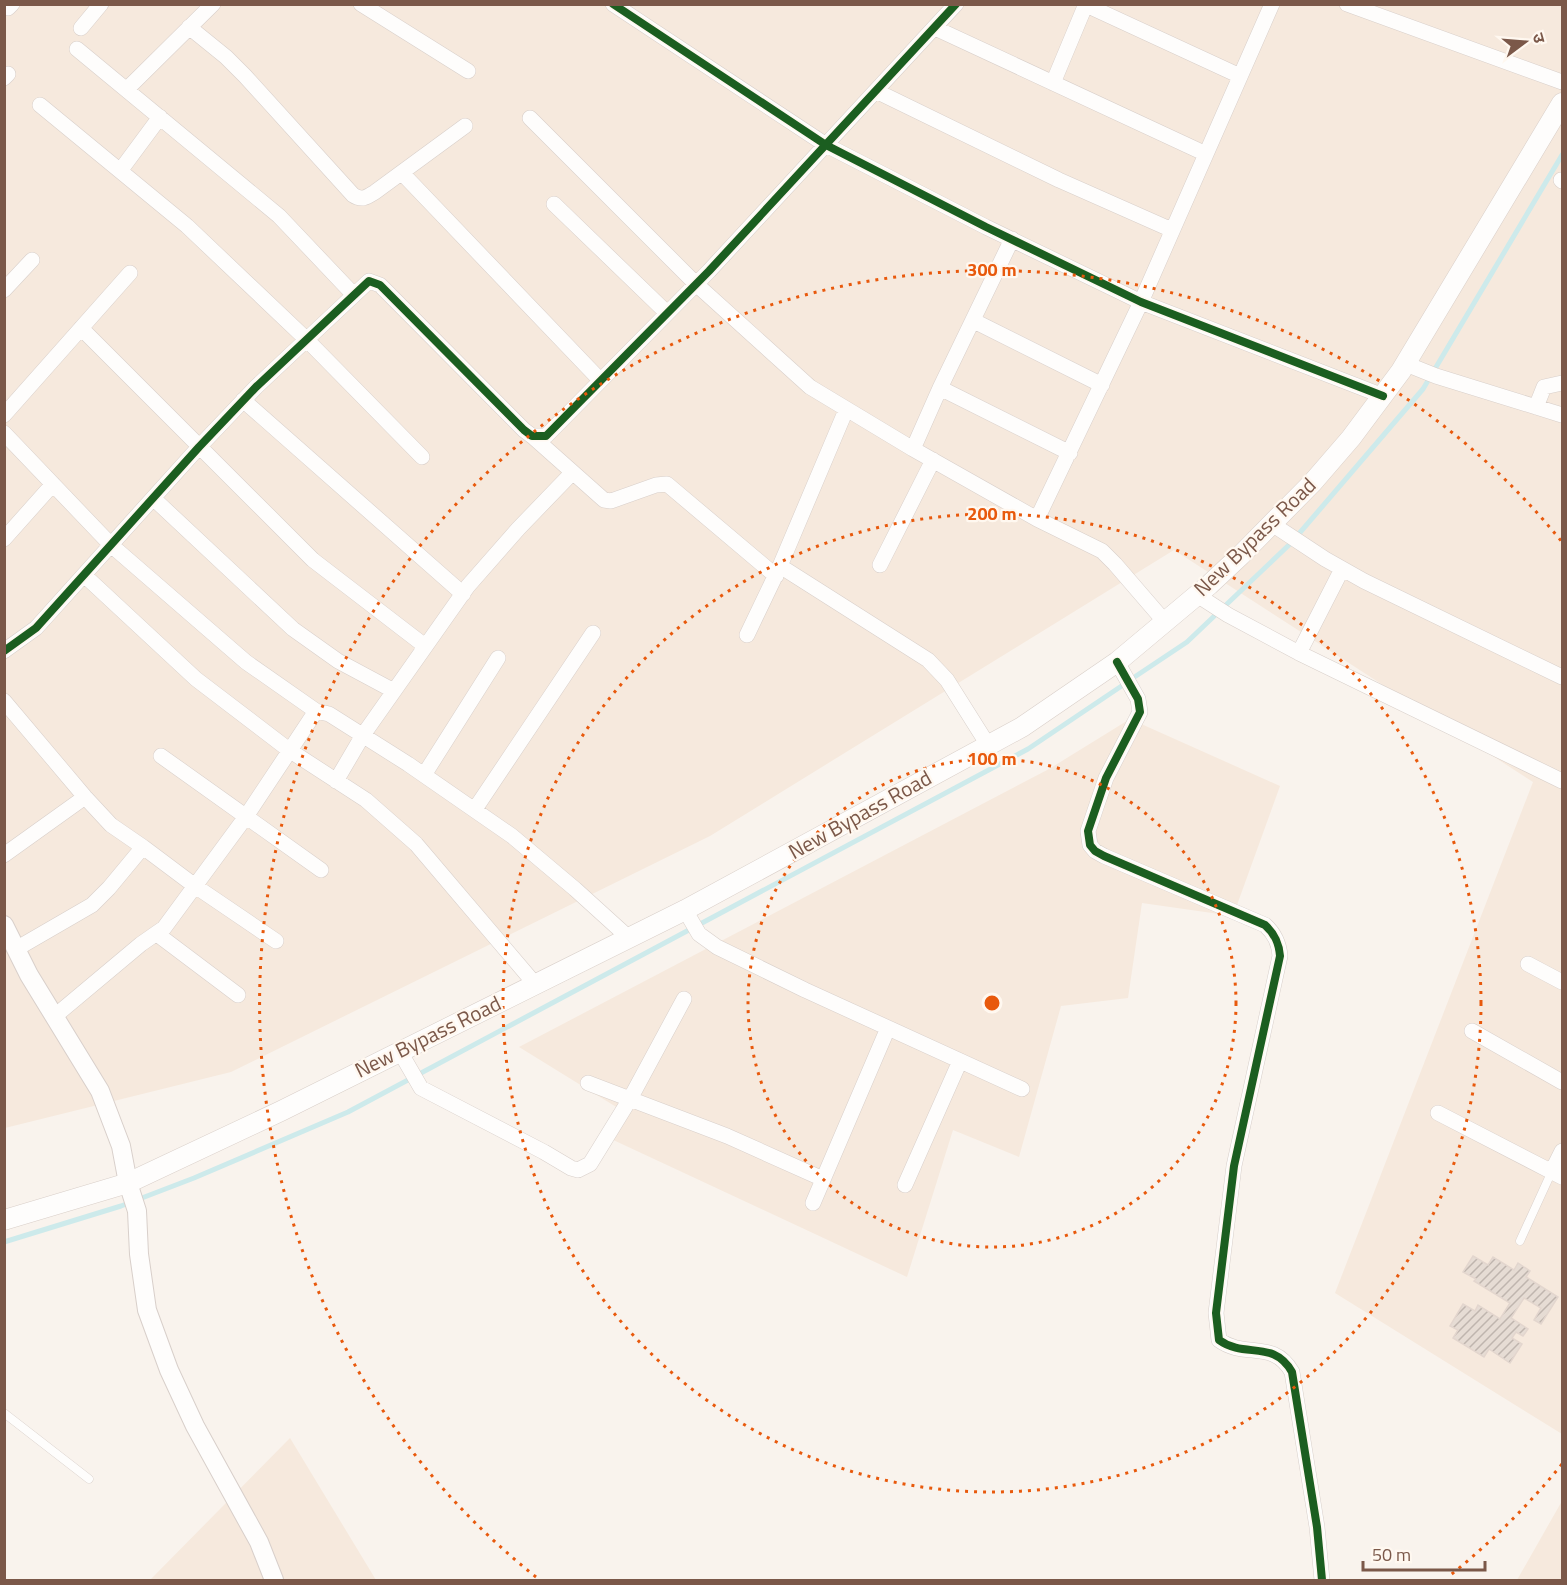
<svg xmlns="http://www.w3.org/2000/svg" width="1567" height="1585" font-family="'Titillium Web','Noto Sans Devanagari',sans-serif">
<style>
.residential{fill:#f6e9dd}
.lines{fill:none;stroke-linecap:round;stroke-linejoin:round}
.stream{stroke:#cdeaeb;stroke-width:5}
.building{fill:url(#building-hatch);stroke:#e3d6ce;stroke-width:1.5}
.service-casing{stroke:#d8cfca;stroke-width:9}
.minor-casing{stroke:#d8cfca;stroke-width:16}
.tertiary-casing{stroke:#d8cfca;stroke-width:20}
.secondary-casing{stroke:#d9cfc9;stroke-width:21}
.service{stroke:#fefdfc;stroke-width:8}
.minor{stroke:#fefdfc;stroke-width:15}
.tertiary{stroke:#fefdfc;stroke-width:18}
.secondary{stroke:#fefdfc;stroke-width:20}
.cycleway-casing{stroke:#fff8f0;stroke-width:11}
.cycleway{stroke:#1b5e20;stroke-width:8}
.ring{fill:none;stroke:#e8590c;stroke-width:3;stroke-dasharray:3 6}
.labels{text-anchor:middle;stroke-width:4.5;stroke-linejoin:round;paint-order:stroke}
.street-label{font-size:21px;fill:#7b5849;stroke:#fff8f0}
.centre{fill:#e8590c;stroke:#fff8f0;stroke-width:3}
.ring-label{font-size:18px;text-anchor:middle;font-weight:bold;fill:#e8590c;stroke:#fff8f0;stroke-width:4.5;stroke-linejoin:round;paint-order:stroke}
</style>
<defs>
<pattern id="building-hatch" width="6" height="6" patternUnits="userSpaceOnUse" patternTransform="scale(1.5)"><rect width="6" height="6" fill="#e6dcd4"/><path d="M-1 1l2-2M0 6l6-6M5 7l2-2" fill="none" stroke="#bfb5ae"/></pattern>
</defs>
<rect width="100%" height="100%" fill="#f9f3ed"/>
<path class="residential" d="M4,5H1562V1434L1335,1293L1533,782L1174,550L710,836L231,1072L5,1128Z
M1130,719L1280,786L1233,916L1142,903L1128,998L1061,1006L1019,1157L953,1130L907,1277L609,1138L626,1113L519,1047L1049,769Z
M290,1438L376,1580H150Z
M1562,1501V1580H1517Z"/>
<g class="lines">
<path class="stream" d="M1136,676L1187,642L1291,543L1423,389L1562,155
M4,1242L121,1206L194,1178L348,1112L1028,749L1126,683"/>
</g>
<path class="building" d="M1473,1256L1488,1265L1493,1257L1514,1270L1518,1263L1530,1271L1526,1277L1558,1297L1541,1324L1534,1320L1541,1308L1524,1298L1511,1318L1528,1329L1523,1336L1516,1332L1512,1338L1522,1344L1510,1363L1489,1349L1484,1357L1453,1338L1458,1330L1450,1326L1463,1304L1475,1311L1478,1305L1500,1319L1510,1303L1474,1281L1476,1279L1463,1272Z"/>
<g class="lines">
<defs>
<path id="service" d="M1520,1241L1552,1171
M4,1413L89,1479"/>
<path id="minor" d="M361,4L468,71
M613,4L826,145L986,227L1141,302L1383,396
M1084,4L1240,76
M1347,4L1562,82
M8,8L12,4
M189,27L226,57L245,76L353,195C362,201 367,197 375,192L465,126
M81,28L101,4
M935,28L1206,154
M77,49L279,216L353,294
M4,78L8,74
M1053,83L1086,4
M127,89L213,4
M876,91L1059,180L1172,230
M40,105L187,226L306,339L422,457
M530,118L696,284L810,387L913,449L1037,519L1102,551L1115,564L1165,622
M120,171L160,117
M402,173L600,380
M1561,180L1562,181
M554,204L667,313
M4,290L32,260
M974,321L1102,385
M81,328L313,560L425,646
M1406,364L1436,376L1562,415
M940,388L1070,453
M243,400L463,594
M1536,407L1544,387L1562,383
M4,415L130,273
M4,433L111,545L246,662L316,711
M532,436L604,500L611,501L656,485L667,484L776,576
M913,449L940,388L1012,239
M153,498L293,629L338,661L394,691
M1037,519L1141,302L1272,4
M1272,524L1325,559L1364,581L1562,677
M4,539L53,484
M880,565L933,460
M780,566L928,660L947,680L988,745
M84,575L196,679L289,750L366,800L416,844L535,984
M1197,595L1228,615L1299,653L1562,781
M747,635L780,566L846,410
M4,651L36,628L199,447L256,387L369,281L380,285L524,430L532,436H546L709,271L956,4
M1299,653L1342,569
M1117,662L1138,699L1140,712L1106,778L1088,831L1090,845L1095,851L1104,856L1265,925C1275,934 1279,943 1280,956L1234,1166L1216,1313L1219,1340C1245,1359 1273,1339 1292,1372L1317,1527L1322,1580
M4,701L85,797L111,825L143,847L195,886L276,941
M161,756L321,870
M424,775L498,658
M336,781L363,735L468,586L518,529L572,473
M475,809L593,633
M4,855L85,797
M685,910L699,934L717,947L805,990L1022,1089
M157,934L238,995
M16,949L92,905L109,888L143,847
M1528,964L1562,982
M55,1016L141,944L164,928L245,818L316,711L329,714L408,764L512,836L575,889L629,938
M1472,1031L1562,1082
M399,1050L421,1088L544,1152L571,1168L578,1170L590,1164L630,1099L684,999
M588,1083L727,1136L823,1179
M1438,1113L1562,1177
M1552,1171L1562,1151
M905,1185L960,1061
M813,1203L888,1028"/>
<path id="tertiary" d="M4,925L29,975L100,1091L121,1146L128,1183L137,1211L139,1254L147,1310L169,1370L195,1426L259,1542L274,1580"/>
<path id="secondary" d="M4,1220L128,1183L281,1111L685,910L1022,727L1117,662L1209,585L1241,555L1313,482L1351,438L1401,371L1562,103"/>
</defs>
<use href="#service" class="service-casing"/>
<use href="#minor" class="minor-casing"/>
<use href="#tertiary" class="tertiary-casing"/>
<use href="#secondary" class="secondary-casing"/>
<use href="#service" class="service"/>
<use href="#minor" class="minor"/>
<use href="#tertiary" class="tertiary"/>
<use href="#secondary" class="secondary"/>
<defs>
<path id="cycleway" d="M613,4L826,145L986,227L1141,302L1383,396
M4,651L36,628L199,447L256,387L369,281L380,285L524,430L532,436H546L709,271L956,4
M1117,662L1138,699L1140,712L1106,778L1088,831L1090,845L1095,851L1104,856L1265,925C1275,934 1279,943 1280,956L1234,1166L1216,1313L1219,1340C1245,1359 1273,1339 1292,1372L1317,1527L1322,1580"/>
</defs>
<use href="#cycleway" class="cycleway-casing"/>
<use href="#cycleway" class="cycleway"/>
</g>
<g class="ring">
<circle cx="992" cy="1003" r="244"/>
<circle cx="992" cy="1003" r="489"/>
<path d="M1562 1464A733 733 0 0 1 1448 1577M536 1577A733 733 0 1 1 1562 542"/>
</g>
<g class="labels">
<g class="street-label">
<text transform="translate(1255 537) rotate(-44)" y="7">New Bypass Road</text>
<text transform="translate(860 815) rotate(-29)" y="7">New Bypass Road</text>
<text transform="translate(428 1037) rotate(-26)" y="7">New Bypass Road</text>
</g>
</g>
<circle cx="992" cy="1003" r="9" class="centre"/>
<g class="ring-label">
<text x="992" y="276">300 m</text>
<text x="992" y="520">200 m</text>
<text x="992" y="765">100 m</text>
</g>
<rect width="1567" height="1585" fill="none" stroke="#7b5849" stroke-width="12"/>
<g transform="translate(1525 42) rotate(74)" stroke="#fff8f0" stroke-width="4.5" paint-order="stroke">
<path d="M0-4.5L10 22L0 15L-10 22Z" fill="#7b5849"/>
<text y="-9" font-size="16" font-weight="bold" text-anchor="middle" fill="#7b5849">उ</text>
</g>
<path d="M1363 1561v9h122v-9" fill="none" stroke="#7b5849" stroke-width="3"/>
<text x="1372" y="1561" font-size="18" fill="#7b5849" stroke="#fff8f0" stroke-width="4.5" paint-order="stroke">50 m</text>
</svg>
